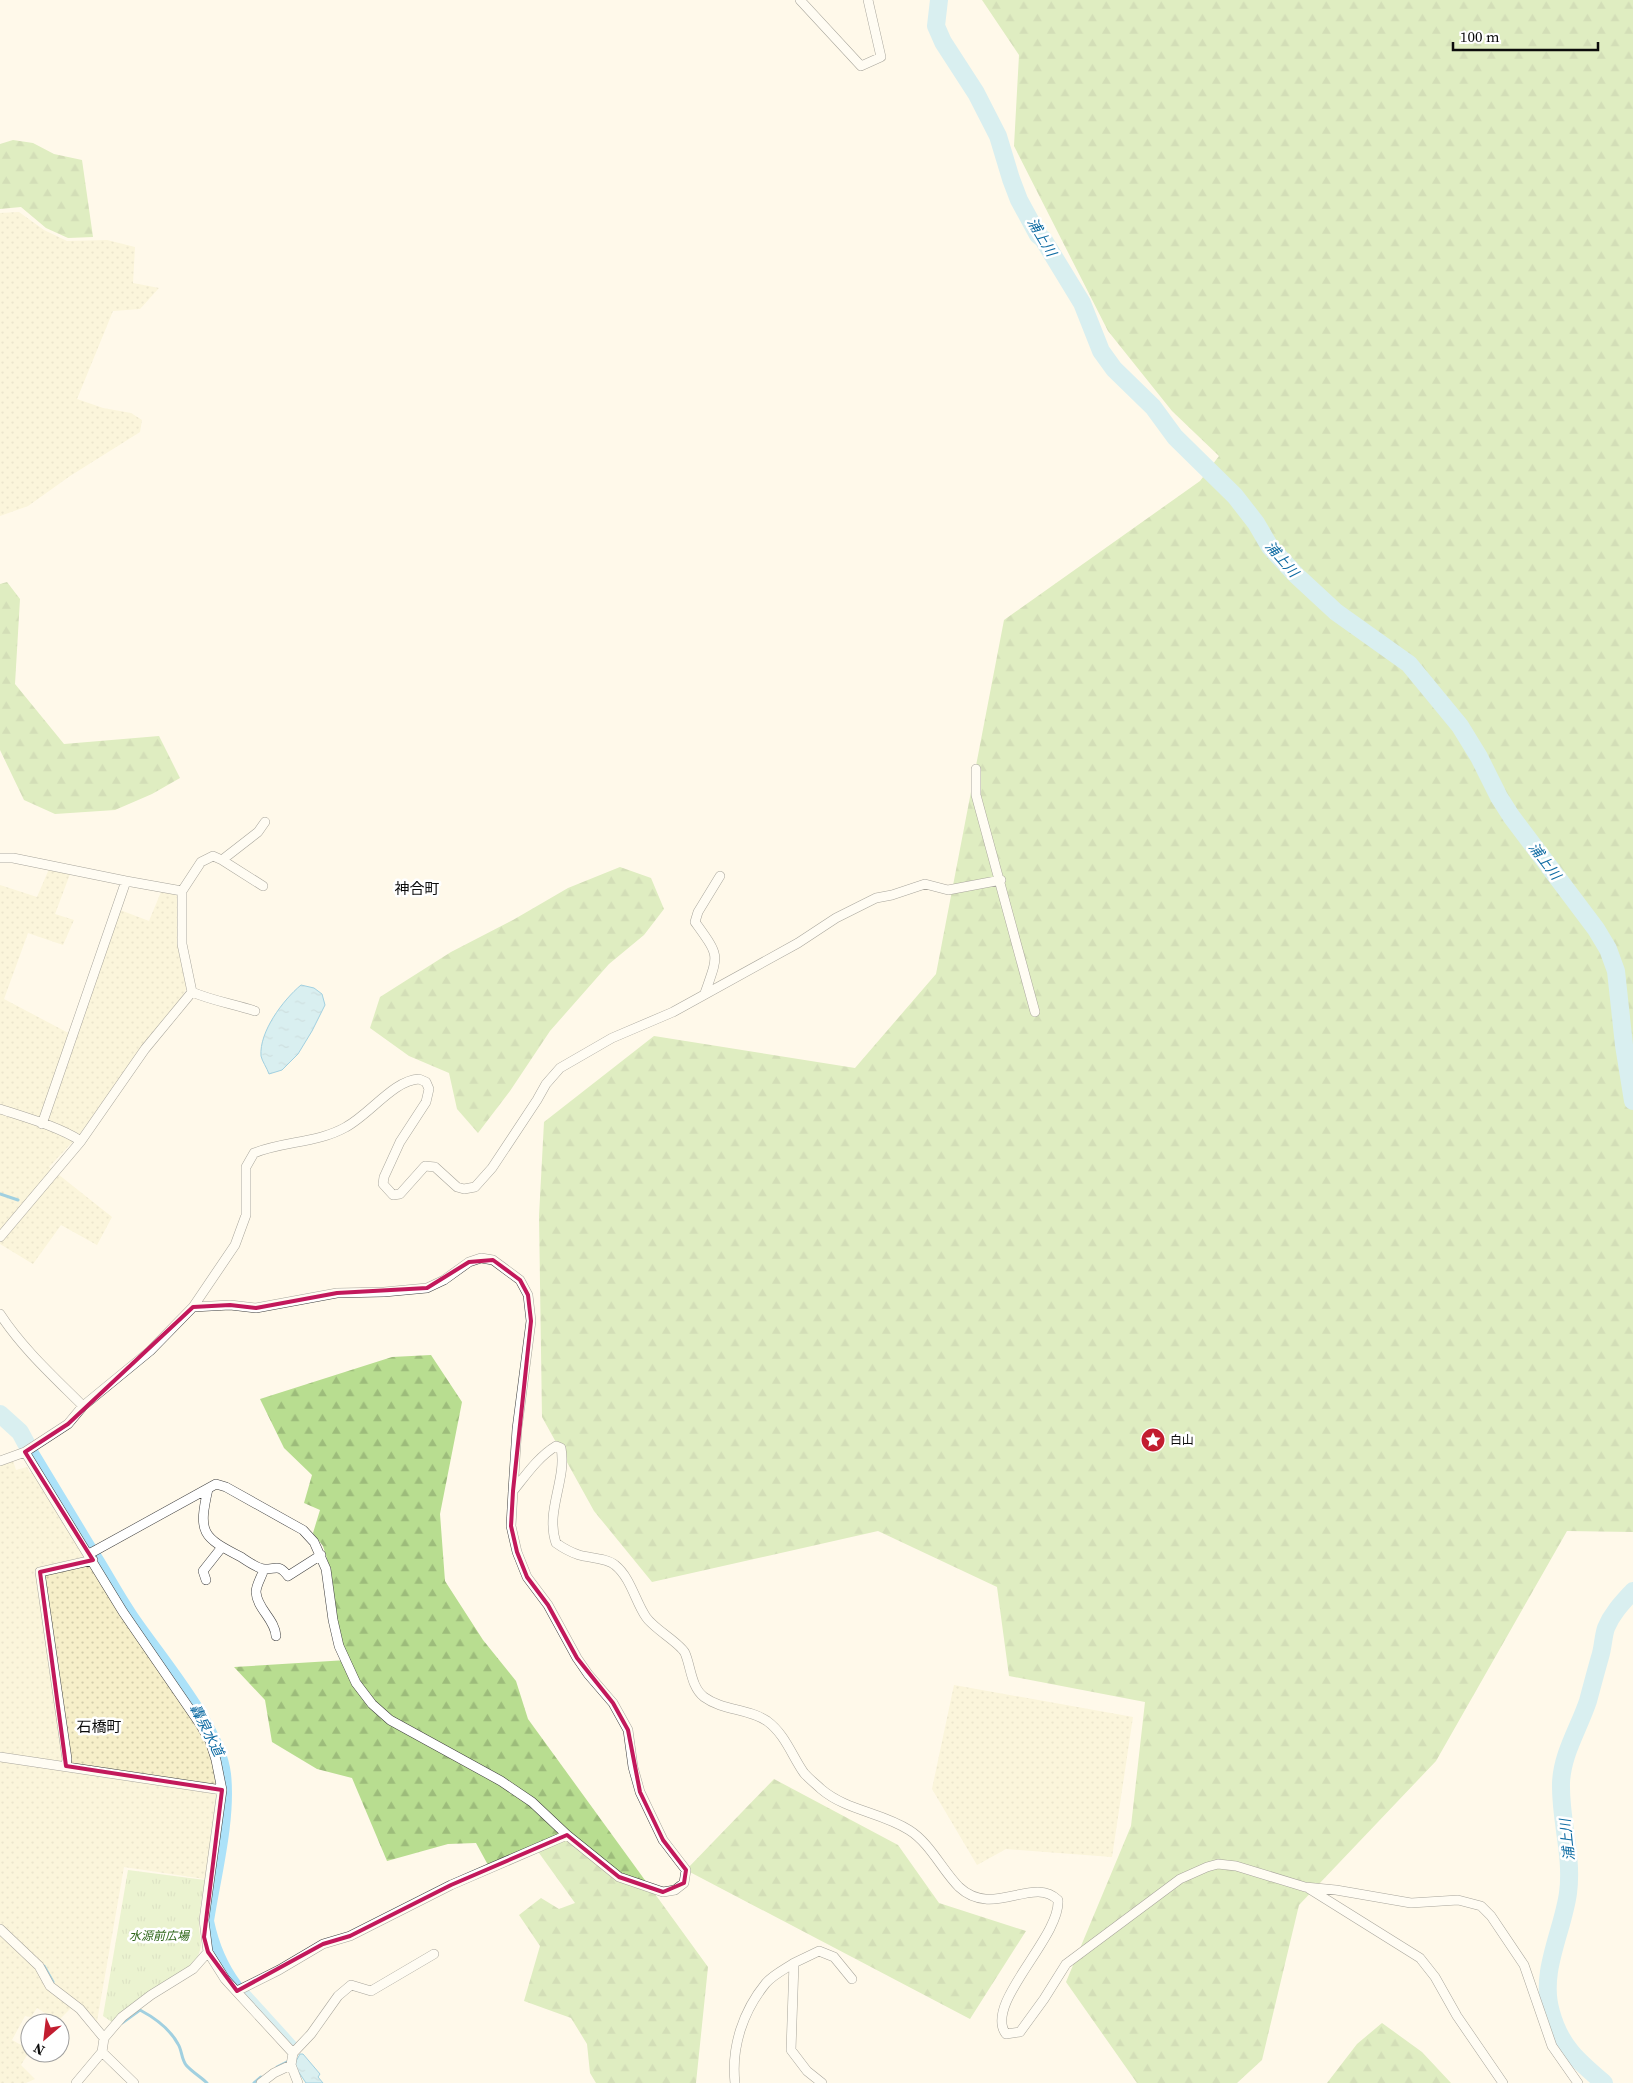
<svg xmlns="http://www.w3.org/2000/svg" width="1633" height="2083" font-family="'Source Serif 4','Noto Sans JP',serif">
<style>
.farmland{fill:url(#farmland-dots)}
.forest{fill:url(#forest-firs)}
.park{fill:url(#park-tufts)}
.water{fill:url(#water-ripples);stroke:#2f9dd4}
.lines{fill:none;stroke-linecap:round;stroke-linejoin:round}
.stream{stroke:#2f9dd4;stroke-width:3}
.canal{stroke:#ace2f9;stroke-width:10}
.river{stroke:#ace2f9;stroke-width:18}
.street-casing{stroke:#3f3f3f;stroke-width:10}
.street{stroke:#fff;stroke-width:9}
.marked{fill:none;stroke:#c2185b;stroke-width:4;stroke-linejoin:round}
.labels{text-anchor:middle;stroke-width:5;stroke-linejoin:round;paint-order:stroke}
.poi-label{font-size:12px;fill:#0c0c0c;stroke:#fff;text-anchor:start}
.park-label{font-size:12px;font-style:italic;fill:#2e6619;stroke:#fff}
.water-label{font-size:14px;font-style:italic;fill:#0f6ca3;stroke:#fff}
.quarter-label{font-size:15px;fill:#0c0c0c;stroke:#fff}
</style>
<defs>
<pattern id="farmland-dots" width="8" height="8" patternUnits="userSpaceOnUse" patternTransform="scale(1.25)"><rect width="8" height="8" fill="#f6efc9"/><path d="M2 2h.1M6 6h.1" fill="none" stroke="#d2ccab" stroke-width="1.8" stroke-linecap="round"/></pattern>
<pattern id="forest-firs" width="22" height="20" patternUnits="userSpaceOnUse" patternTransform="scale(1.25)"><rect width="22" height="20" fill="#b8dd90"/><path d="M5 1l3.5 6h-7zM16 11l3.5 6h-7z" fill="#9dbc7b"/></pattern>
<pattern id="park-tufts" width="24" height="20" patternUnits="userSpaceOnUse" patternTransform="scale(1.25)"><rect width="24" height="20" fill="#d3ebb2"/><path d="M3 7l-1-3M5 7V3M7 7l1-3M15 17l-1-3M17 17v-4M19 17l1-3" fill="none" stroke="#b4c898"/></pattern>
<pattern id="water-ripples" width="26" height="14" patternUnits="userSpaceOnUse" patternTransform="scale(1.25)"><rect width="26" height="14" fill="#ace2f9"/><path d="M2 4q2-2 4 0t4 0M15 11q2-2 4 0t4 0" fill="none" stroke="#93c1d4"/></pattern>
</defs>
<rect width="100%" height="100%" fill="#fff9ea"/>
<path class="farmland" d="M19,212L44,230L67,241L107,240L135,247L133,283L159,288L140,309L113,311L77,399L103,408L131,413L142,420L140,432L70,476L28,506L0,516V213Z
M49,869L70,874L55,914L74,920L63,945L28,933L4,999L76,1037L120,910L149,921L161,892L178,894L187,986L181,1002L125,1070L80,1134L49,1167L112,1217L97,1245L61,1225L33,1264L0,1244V885L37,897Z
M13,1461L16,1470L27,1467L30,1473L34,1472L194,1722L204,1740L212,1759L217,1792L205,1879L124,1867L97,2021L78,2001L58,2021L37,2008L31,2017L25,2016L12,2040L30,2050L21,2065L35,2079L26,2083H0V1465Z
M954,1685L1133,1717L1112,1857L1006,1849L977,1865L932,1789Z"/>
<path class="forest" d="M982,0H1633V1532L1567,1531L1436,1761L1299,1905L1262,2060L1237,2083H1137L1066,1982L1131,1826L1145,1702L1009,1676L997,1587L878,1531L652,1582L594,1511L542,1417L539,1216L544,1122L654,1036L855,1068L936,974L1004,620L1200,481L1219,456L1172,411L1108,331L1014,146L1019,55Z
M13,140L33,143L54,154L82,160L93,237L68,238L46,228L21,207L0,209V144Z
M7,582L20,599L15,684L64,744L159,736L180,778L152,794L115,810L55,814L24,800L0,750V584Z
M620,867L651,878L664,909L644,935L609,964L550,1031L510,1091L478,1133L457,1109L449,1073L409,1056L370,1028L380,997L451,952L513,920L568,888Z
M431,1355L462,1402L440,1514L445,1581L483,1640L516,1681L528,1719L708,1967L696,2083H596L590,2073L587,2044L571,2018L524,2001L540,1946L519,1915L541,1898L559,1909L575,1903L534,1846L488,1865L476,1843L448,1844L387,1861L352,1778L317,1769L272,1742L265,1700L234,1667L347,1660L335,1621L331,1572L323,1546L313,1533L320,1510L304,1503L312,1475L284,1448L260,1399L392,1357Z
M774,1779L898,1845L939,1903L1026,1931L970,2019L686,1870Z
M1382,2023L1422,2052L1451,2083H1327L1357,2044Z"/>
<path class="park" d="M128,1870L205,1880C203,1893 200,1906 199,1920C198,1938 207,1948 192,1964L112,2022L103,2016Z"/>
<path class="water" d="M301,985L314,988L322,994L325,1005L312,1031L298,1054L282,1070L269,1074C267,1068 262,1061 261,1056C259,1032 283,1000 301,985Z
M300,2054H303L320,2074L318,2077L323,2083H306L294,2065Z"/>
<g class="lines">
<path class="stream" d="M0,1194L18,1200
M44,1966L53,1982
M122,2023L140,2010C155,2018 170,2029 178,2044C182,2050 181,2058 186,2065C192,2072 201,2077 207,2083
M277,2067L289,2061
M254,2083L261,2077"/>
<path class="canal" d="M33,1451L91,1547
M96,1555C108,1574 119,1595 132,1614C160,1656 220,1724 226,1774C231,1819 216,1876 209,1921C214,1945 222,1965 237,1985
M245,1993L294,2047"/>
<path class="river" d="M939,0L936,26L943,42L976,93L998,136L1011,179L1019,200L1038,235L1043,239L1082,303L1101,351L1114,369L1153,407L1175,437L1235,496L1256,523L1270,547L1296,575L1336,612L1409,664L1460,726L1479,757L1499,797L1511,816L1596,929L1608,949L1616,971L1624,1045L1633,1101
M0,1414L20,1432L27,1445
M1604,2083C1578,2061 1560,2046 1551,2012C1539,1972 1563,1931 1568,1893C1573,1856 1560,1820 1561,1783C1562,1754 1579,1728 1588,1701C1592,1686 1596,1671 1600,1657C1603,1648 1603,1637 1606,1628C1612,1613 1623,1602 1633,1591"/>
<defs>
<path id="street" d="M800,0L861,66L881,57L868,0
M976,769V795L1035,1012
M0,858H13L126,881L182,891V944L192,992
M222,860L263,886
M182,891L201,862L213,856L222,860L258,832L265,822
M192,992C213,1001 234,1004 255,1011
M705,993C719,953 720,957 695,922L698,912L720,876
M0,1109C27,1118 57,1126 81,1141
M42,1124L126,881
M0,1237L81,1141L145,1049L192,992
M0,1314C22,1348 54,1377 83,1406
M25,1452L123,1612L200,1724L210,1741L216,1760L222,1790L204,1920L208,1952L225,1979L293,2053L291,2065L298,2083
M0,1461L25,1452L68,1424L83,1406L150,1351L193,1307L235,1245L246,1215V1167L254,1153C284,1141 318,1143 346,1127C370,1114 394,1080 419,1079L426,1082L429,1089L426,1102L400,1142L384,1177L383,1184L393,1195L400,1194L425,1166L435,1167L457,1187L464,1189L475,1187L492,1168L537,1100L546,1084L560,1068L612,1038L673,1012L798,943L836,918L876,898L892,895L925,884L948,890L1001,880
M208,1489C198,1533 202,1537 241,1557C247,1561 258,1569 265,1569C277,1569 279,1564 288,1576L321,1555
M513,1491C526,1475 538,1457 556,1446L561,1448C567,1480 545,1511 556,1543C563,1548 570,1552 579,1555C589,1558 607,1558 615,1565C631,1578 635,1601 646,1617C654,1629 680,1643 685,1653C691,1667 691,1687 704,1697C723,1711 748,1708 767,1721C785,1734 792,1756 804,1773C809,1779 816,1784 821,1789C847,1811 881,1812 909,1830C930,1843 942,1870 959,1887C993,1919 1033,1875 1058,1900C1061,1937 983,2004 1006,2034L1020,2032L1044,1999L1066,1964L1180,1879L1207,1867L1218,1864L1236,1866L1305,1887L1336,1890L1411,1903L1458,1900L1481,1906L1491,1916L1524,1965L1552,2046L1578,2083
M89,1554L216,1484L226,1487L303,1530L314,1542L326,1569L333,1620L339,1646L356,1683L372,1704L390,1720L501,1781L532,1802L567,1835L619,1877L663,1892L675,1890L684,1883L686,1870L663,1840L640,1792L633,1767L628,1730L613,1703L588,1674L577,1658L548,1605L527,1577L517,1552L511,1526L513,1491L517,1429L531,1321L528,1295L520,1280L493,1260L481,1258L469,1262L444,1280L427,1288L384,1292L337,1293L256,1308L230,1305L193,1307
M264,1569C262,1576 256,1585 256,1592C257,1609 275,1619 276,1636
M206,1580L203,1571L222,1547
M0,1757L222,1790
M66,1766L67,1759L40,1572L93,1560
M1308,1888L1420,1958L1435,1977L1457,2016L1503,2083
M0,1929L39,1966L50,1986L80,2009L104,2038
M794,1963L819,1951L834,1957L852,1979
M237,1991L279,1970L323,1944L350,1936L451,1885L567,1835
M102,2052L134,2083
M293,2053L311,2034L338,1996L351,1985L371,1991L434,1954
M76,2083L102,2052L104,2038L122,2017L151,1995L193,1969L208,1952
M261,2083L274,2073L291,2065
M735,2083C731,2047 743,2011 766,1983C773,1975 785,1969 794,1963L791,2050L807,2071L822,2083"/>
</defs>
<use href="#street" class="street-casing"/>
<use href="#street" class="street"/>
</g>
<path d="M0 0H1633V2083H0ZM493,1260L520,1280L528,1295L531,1321L513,1491L511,1526L517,1552L527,1577L548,1605L577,1658L613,1703L628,1730L640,1792L663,1840L686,1870L684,1883L663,1892L619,1877L567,1835L451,1885L350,1936L323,1944L237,1991L208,1952L204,1937L222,1790L66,1766L40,1572L93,1560L25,1452L68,1424L193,1307L230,1305L256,1308L337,1293L427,1288L469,1262Z" fill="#fff9ea" fill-opacity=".55" fill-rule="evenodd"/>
<path class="marked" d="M493,1260L520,1280L528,1295L531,1321L513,1491L511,1526L517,1552L527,1577L548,1605L577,1658L613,1703L628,1730L640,1792L663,1840L686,1870L684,1883L663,1892L619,1877L567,1835L451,1885L350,1936L323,1944L237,1991L208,1952L204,1937L222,1790L66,1766L40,1572L93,1560L25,1452L68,1424L193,1307L230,1305L256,1308L337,1293L427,1288L469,1262Z"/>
<defs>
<symbol id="sight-disc" viewBox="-11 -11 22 22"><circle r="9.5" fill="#c21d30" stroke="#fff"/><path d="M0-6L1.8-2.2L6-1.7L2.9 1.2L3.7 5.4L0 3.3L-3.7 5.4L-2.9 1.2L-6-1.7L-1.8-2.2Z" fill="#fff"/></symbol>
</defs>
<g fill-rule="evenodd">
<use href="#sight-disc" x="1139" y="1426" width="28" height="28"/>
</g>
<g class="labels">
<g class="poi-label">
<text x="1170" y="1444">白山</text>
</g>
<g class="park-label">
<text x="159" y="1940">水源前広場</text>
</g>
<g class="water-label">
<text transform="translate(1042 237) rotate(59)" y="5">浦上川</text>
<text transform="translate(1282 559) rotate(49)" y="5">浦上川</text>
<text transform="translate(1545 861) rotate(53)" y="5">浦上川</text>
<text transform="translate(207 1730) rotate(63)" y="5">轟泉水道</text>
<text transform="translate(1567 1840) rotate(-96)" y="5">浦上川</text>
</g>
<g class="quarter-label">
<text x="417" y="894">神合町</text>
<text x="99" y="1732">石橋町</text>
</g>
</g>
<g transform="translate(45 2038) rotate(208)"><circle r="24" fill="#ffffff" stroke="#9e9e9e"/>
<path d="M0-4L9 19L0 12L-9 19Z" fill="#c21d30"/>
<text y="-8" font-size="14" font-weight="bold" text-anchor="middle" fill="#0c0c0c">N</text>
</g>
<path d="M1453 42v8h145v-8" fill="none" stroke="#0c0c0c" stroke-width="2.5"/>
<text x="1460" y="42" font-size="15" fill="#0c0c0c" stroke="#ffffff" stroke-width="4" paint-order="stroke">100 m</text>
</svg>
